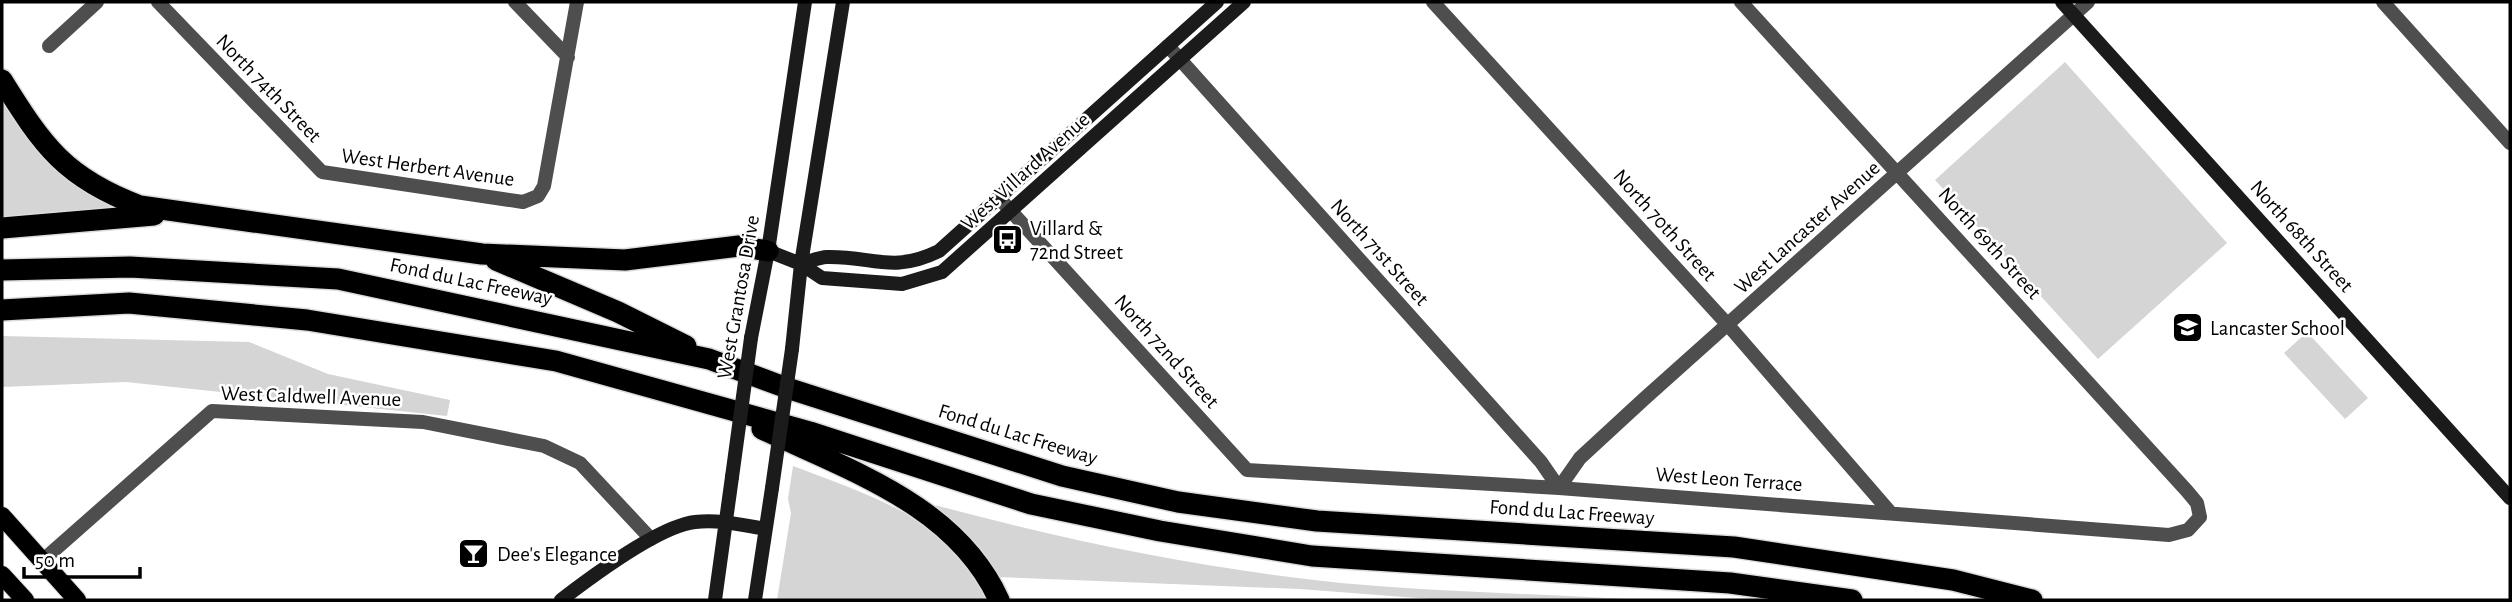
<svg xmlns="http://www.w3.org/2000/svg" width="2512" height="602" font-family="'Alegreya Sans',sans-serif">
<style>
.green{fill:#d5d5d5}
.lines{fill:none;stroke-linecap:round;stroke-linejoin:round}
.primary-casing{stroke:#dbdbdb;stroke-width:20}
.highway-casing{stroke:#dbdbdb;stroke-width:24}
.street{stroke:#4e4e4e;stroke-width:14}
.secondary{stroke:#1b1b1b;stroke-width:14}
.primary{stroke:#000;stroke-width:18}
.highway{stroke:#000;stroke-width:21}
.secondary-bridge{stroke:#1b1b1b;stroke-width:14}
.labels{text-anchor:middle;stroke-width:5;stroke-linejoin:round;paint-order:stroke}
.street-label{font-size:21px;fill:#000;stroke:#fff}
.poi-label{font-size:21px;fill:#000;stroke:#fff;text-anchor:start}
</style>
<rect width="100%" height="100%" fill="#fff"/>
<path class="green" d="M2065,62L2227,243L2098,359L1935,180Z
M2,98C33,150 63,178 115,209L2,225Z
M2307,332L2368,398L2345,419L2284,353Z
M2,336L249,342L328,374L450,400L447,416L126,382L2,387Z
M793,466C853,489 915,508 960,555C972,568 980,586 990,600H777L791,513L788,499Z
M935,505C1068,541 1204,569 1341,583C1441,592 1542,594 1642,600H1443L1300,589L996,577Z"/>
<g class="lines">
<defs>
<path id="primary" d="M2,516L77,600
M2,575L25,600"/>
<path id="highway" d="M2,80C43,146 65,178 140,206L482,254L625,260L739,246L768,251
M2,228L154,215
M496,260L618,312L686,346
M2,270L130,267L338,279L709,359L787,388L1062,476L1178,502L1317,521L1734,547L1953,580L2032,600
M2,310L129,303L307,320L556,361L810,432L1031,504L1160,531L1312,556L1730,583L1852,600
M762,429C850,471 956,505 999,600"/>
</defs>
<use href="#primary" class="primary-casing"/>
<use href="#highway" class="highway-casing"/>
<path class="street" d="M158,2L322,172L523,202L538,196L544,186L577,2
M515,2L568,57
M1433,2L1728,325L1890,512
M2383,2L2510,143
M49,46L97,2
M1168,46L1541,462L1559,488L1580,458L1644,399L2088,2
M999,198L1247,470L1559,488L2169,535L2188,530L2200,517L2197,503L2187,491L1741,2
M42,561L212,411L423,422L544,446L580,463L651,539"/>
<path class="secondary" d="M2062,2L2510,498
M768,251L801,264L822,278L902,284L942,272L1244,2
M801,264C809,262 819,257 827,257C873,256 892,274 939,251L1217,2
M751,338L768,251L805,2
M792,349L801,264L843,2
M561,600C591,577 659,526 695,522C719,519 742,525 765,529
M715,600L732,477
M755,600L772,488"/>
<use href="#primary" class="primary"/>
<use href="#highway" class="highway"/>
<path class="secondary-bridge" d="M732,477L751,338
M772,488L792,349"/>
</g>
<defs>
<symbol id="bus-square" viewBox="-11 -11 22 22"><rect x="-9" y="-9" width="18" height="18" rx="4" fill="#000" stroke="#fff"/><path d="M-5-6H5V4H4V6H2V4H-2V6H-4V4H-5ZM-3.5-4V0h7V-4ZM-3.5 1.2v1.5H-2V1.2ZM2 1.2v1.5H3.5V1.2Z" fill="#fff"/></symbol>
<symbol id="school-square" viewBox="-11 -11 22 22"><rect x="-9" y="-9" width="18" height="18" rx="4" fill="#000" stroke="#fff"/><path d="M0-5L7-2L0 1L-7-2ZM-4 1L0 2.5L4 1V4Q0 6-4 4Z" fill="#fff"/></symbol>
<symbol id="bar-square" viewBox="-11 -11 22 22"><rect x="-9" y="-9" width="18" height="18" rx="4" fill="#000" stroke="#fff"/><path d="M-6-5H6L.8 .8V4.5H3.5V6h-7V4.5H-.8V.8Z" fill="#fff"/></symbol>
</defs>
<g fill-rule="evenodd">
<use href="#bus-square" x="990" y="222" width="35" height="35"/>
<use href="#school-square" x="2170" y="310" width="35" height="35"/>
<use href="#bar-square" x="456" y="536" width="35" height="35"/>
</g>
<g class="labels">
<g class="street-label">
<text transform="translate(269 88) rotate(46)" y="7">North 74th Street</text>
<text transform="translate(428 167) rotate(8)" y="7">West Herbert Avenue</text>
<text transform="translate(1025 171) rotate(-42)" y="7">West Villard Avenue</text>
<text transform="translate(1665 225) rotate(48)" y="7">North 70th Street</text>
<text transform="translate(1807 227) rotate(-42)" y="7">West Lancaster Avenue</text>
<text transform="translate(2302 236) rotate(48)" y="7">North 68th Street</text>
<text transform="translate(1990 243) rotate(48)" y="7">North 69th Street</text>
<text transform="translate(1380 252) rotate(48)" y="7">North 71st Street</text>
<text transform="translate(471 281) rotate(12)" y="7">Fond du Lac Freeway</text>
<text transform="translate(738 297) rotate(-80)" y="7">West Grantosa Drive</text>
<text transform="translate(1167 351) rotate(48)" y="7">North 72nd Street</text>
<text transform="translate(311 396) rotate(2)" y="7">West Caldwell Avenue</text>
<text transform="translate(1018 434) rotate(17)" y="7">Fond du Lac Freeway</text>
<text transform="translate(1729 479) rotate(4)" y="7">West Leon Terrace</text>
<text transform="translate(1572 512) rotate(4)" y="7">Fond du Lac Freeway</text>
</g>
<g class="poi-label">
<text x="1030" y="235">Villard &amp;<tspan x="1030" dy="24">72nd Street</tspan></text>
<text x="2210" y="335">Lancaster School</text>
<text x="497" y="561">Dee's Elegance</text>
</g>
</g>
<rect width="2512" height="602" fill="none" stroke="#000000" stroke-width="7"/>
<path d="M24 567v10h116v-10" fill="none" stroke="#000000" stroke-width="3.5"/>
<text x="35" y="567" font-size="21" fill="#000000" stroke="#ffffff" stroke-width="5" paint-order="stroke">50 m</text>
</svg>
